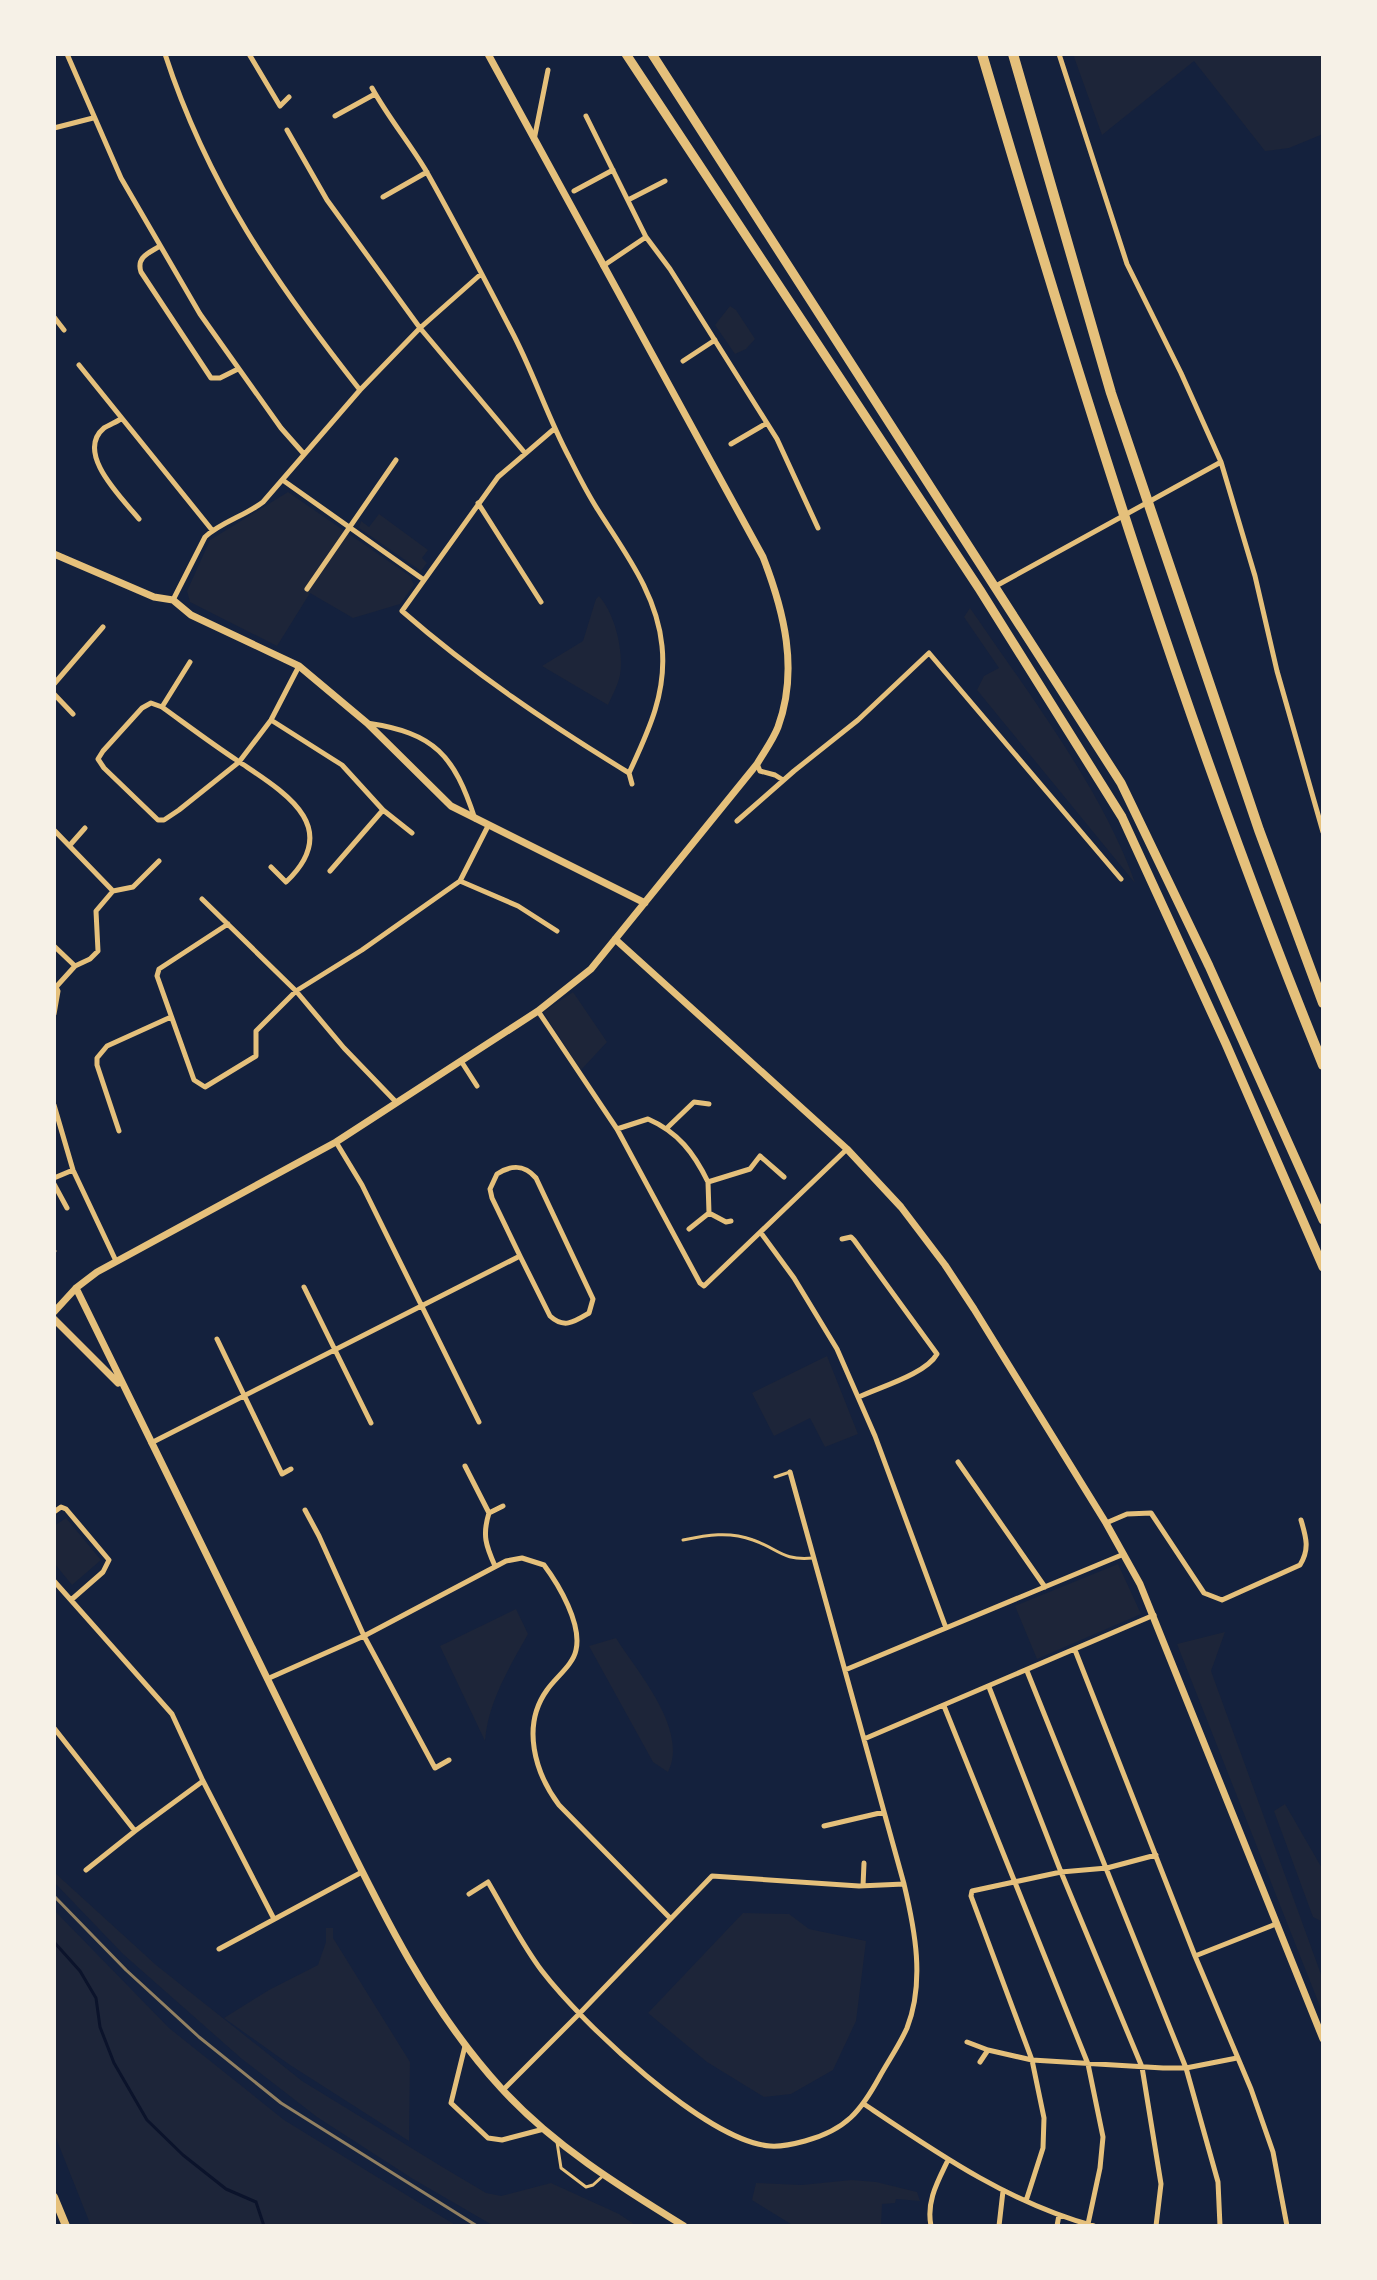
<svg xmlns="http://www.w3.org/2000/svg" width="1377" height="2280" font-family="'Work Sans',sans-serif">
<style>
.green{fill:#1d2539}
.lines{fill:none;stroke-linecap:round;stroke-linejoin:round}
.stream{stroke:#0b132b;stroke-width:3}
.service{stroke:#e5c07b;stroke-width:3}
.minor{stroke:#e5c07b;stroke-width:5}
.tertiary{stroke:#e5c07b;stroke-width:7}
.primary{stroke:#e5c07b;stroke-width:8}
.trunk{stroke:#e5c07b;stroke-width:9}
.motorway{stroke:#e5c07b;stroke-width:10}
.rail{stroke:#918062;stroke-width:3}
</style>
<rect width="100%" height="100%" fill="#14213d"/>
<path class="green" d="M1073,54H1323V134L1289,148L1265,151L1194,61L1102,135Z
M730,306L736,310L755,339L746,349L735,354L715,325Z
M288,492L410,576L414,585L400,604L353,618L310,593L277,646L190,602L187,591L210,540Z
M379,514L428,550L422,558L427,563L421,571L359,528L361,521L369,527Z
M599,596C615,614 624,651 620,675C618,685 612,696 608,705L542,666L583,641L596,599Z
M970,608C1026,690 1103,790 1135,883L977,690L984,676L999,668L964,617Z
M573,992L607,1042L581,1070L543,1012Z
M827,1356L858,1434L825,1447L810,1418L774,1436L752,1393Z
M66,1518L101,1560L72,1585L54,1563V1526Z
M1118,1564L1141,1614L1037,1659L1015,1606Z
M516,1609L528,1634C509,1668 488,1702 485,1741L440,1646Z
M1225,1632L1211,1671L1323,1980V2014L1177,1644Z
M616,1638C638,1673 689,1730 668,1772L653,1762L589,1646Z
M1285,1804L1323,1870V1922L1313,1917L1274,1811Z
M54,1872L156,1965L302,2081L444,2168L486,2193L501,2196L551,2183L619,2214L637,2226H494L413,2179L317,2117L242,2059L123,1954L54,1882Z
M54,1910L169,2028L284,2120L457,2226H91L54,2133Z
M743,1913L789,1914L809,1929L866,1941L856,2021L833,2070L791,2094L764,2097L707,2062L648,2013Z
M326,1928H333V1938L410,2062L409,2141L290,2065L224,2018L269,1990L318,1965L326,1942Z
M852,2180L876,2182L917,2192L920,2201L896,2199L895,2203L882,2204L881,2226H794L752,2200L756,2183L802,2185Z"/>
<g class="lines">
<path class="stream" d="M54,1942L80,1971L96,1998L100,2027L114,2063L147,2120L183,2155L226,2189L256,2202L264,2226"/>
<path class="service" d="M54,1251H55
M775,1477L790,1472
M683,1540C707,1535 729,1531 753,1540C779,1549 782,1561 813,1558
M557,2142L561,2168L586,2187L593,2185L604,2175"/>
<path class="minor" d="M67,54L121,178L200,314L281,428L304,454
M165,54C208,186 275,282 360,390
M249,54L280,106L289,97
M1059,54L1127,264L1181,373L1221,462L1255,576L1277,671L1323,832
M372,88C388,117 408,141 425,169C455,222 483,276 511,330C533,371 547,416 569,457C578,475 587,493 598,510C625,553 657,594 662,646C667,693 648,732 629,773
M335,116L375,94
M586,116L646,237L603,266
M54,128L93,118
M287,130L327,200L420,328L525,453
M534,140L548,70
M574,191L613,170
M383,197L427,172
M628,200L665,181
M646,237L670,269L777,439L818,528
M160,246C149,253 136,257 141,272L211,378H220L238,369
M54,317L64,330
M683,361L715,340
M79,365L212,530
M121,419C116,422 109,425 104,428C74,453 123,499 139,519
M554,429L498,477L402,611C473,673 549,724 629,773L632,784
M731,444L767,423
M284,481L424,580
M478,503L541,602
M994,587L1221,462
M307,589L396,460
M173,600L205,537C221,522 245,516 263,502L360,390L420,328L481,274
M190,662L162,707L151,703L142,708L103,751L98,759L104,768L158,820H164L179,810L239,762L271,720L299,666
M54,684L103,627
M54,694L73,714
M162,707C187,725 212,744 238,761C282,791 345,826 286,882L271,867
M271,720L342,765L383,810L412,833
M367,723C435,733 454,755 475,819
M757,764L760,771L775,775L783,780
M737,821L794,771L858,720L929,653L1121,879
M54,830L113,891
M70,845L85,828
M330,871L383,810
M460,881L518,906L557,931
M113,891L133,887L159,861
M202,899L296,991L344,1048L396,1102
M228,924L159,969L157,976L194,1080L205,1087L256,1056V1031L296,991L362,950L460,881L488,826
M54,946L75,966
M56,987L75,966L90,959L98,951L96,911L113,891
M538,1011L617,1129L700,1283L704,1286L847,1149
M54,1014L58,991L56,987
M461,1061L477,1086
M54,1105L73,1170L116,1261
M668,1127L694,1102L709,1104
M617,1129L648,1119C678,1132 694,1153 708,1182L750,1169L760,1156L784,1177
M119,1131L97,1065V1058L107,1046L171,1017
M336,1142L362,1185L479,1422
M54,1178L73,1170
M54,1184L67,1208
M709,1213L726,1222L731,1221
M689,1229L709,1213L708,1182
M761,1233L794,1278L837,1349L875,1436L946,1628
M842,1239L851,1237L854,1240L937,1354C926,1374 880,1387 859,1397
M304,1287L371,1423
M217,1339L282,1474L291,1469
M151,1443L520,1256L492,1198L490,1189L497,1174C511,1165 524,1164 536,1178L593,1299L589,1313C574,1322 564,1329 550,1316L520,1256
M958,1462L1045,1587
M465,1466L489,1513C482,1535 486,1546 495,1566
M305,1510L319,1536L364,1636L435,1768L449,1760
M54,1512L61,1507L66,1509L109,1560L103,1572L71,1600
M489,1513L503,1506
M1106,1523L1127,1514L1151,1513L1204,1593L1222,1600L1300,1565C1310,1549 1306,1537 1301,1520
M54,1581L172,1714L203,1781L274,1919
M1075,1650L1195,1956L1251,2089L1273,2152L1287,2226
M845,1670L1124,1554
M1027,1671L1186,2068L1218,2182L1220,2226
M267,1679L364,1636L506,1561L522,1558L544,1565C559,1585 582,1624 576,1650C573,1665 556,1677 547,1690C521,1726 535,1773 559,1805L670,1918
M989,1687L1061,1872L1142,2067L1161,2184L1156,2226
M944,1706L1088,2064L1103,2137L1100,2168L1088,2224
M54,1728L135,1831L203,1781
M864,1739L1154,1615
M824,1826L884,1812
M86,1870L135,1831
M863,1886L864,1863
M469,1894L488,1882C505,1911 521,1943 542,1971C581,2022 705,2141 770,2146C782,2147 794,2144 805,2141C846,2130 861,2111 880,2076C889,2060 900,2044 907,2028C925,1982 915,1930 904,1884L790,1472
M219,1949L362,1872
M1195,1956L1276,1924
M967,2042L988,2050
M465,2046L451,2103L488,2138L502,2140L544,2129
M980,2062L988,2050L1032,2060L1163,2068H1186L1237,2058
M503,2090L579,2014L712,1876L859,1886L904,1884
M864,2104C937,2153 1009,2203 1094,2226
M1026,2201L1043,2148L1044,2118L1032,2060L971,1896L972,1891L1061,1872L1107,1868L1156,1855
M931,2226C926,2201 938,2181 948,2160
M999,2226L1003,2191
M1057,2226L1059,2215"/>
<path class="tertiary" d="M54,554L154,597L173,600L191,615L299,666L367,723L451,806L645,903
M615,939L847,1149L901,1207L945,1265L974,1309L1106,1523L1140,1584L1323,2039
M76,1288C156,1449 233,1611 313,1772C368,1882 417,1996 501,2088C553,2145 619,2186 684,2226
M54,1312L76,1288L97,1272L336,1142L538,1011L591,969L757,764C764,752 773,740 778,727C799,670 784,611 763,557L488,54
M54,1319L118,1383"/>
<path class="primary" d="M54,2197L66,2226"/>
<path class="trunk" d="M626,54L980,590L1122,817L1226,1044L1323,1267
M652,54L1121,783L1209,966L1323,1220"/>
<path class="motorway" d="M982,54C1083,395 1189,736 1323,1065
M1013,54L1111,393L1259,830L1323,1003"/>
<path class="rail" d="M54,1896L126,1970L199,2037L281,2103L477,2226"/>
</g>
<rect width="1377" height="2280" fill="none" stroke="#f6f1e7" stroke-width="112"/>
</svg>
